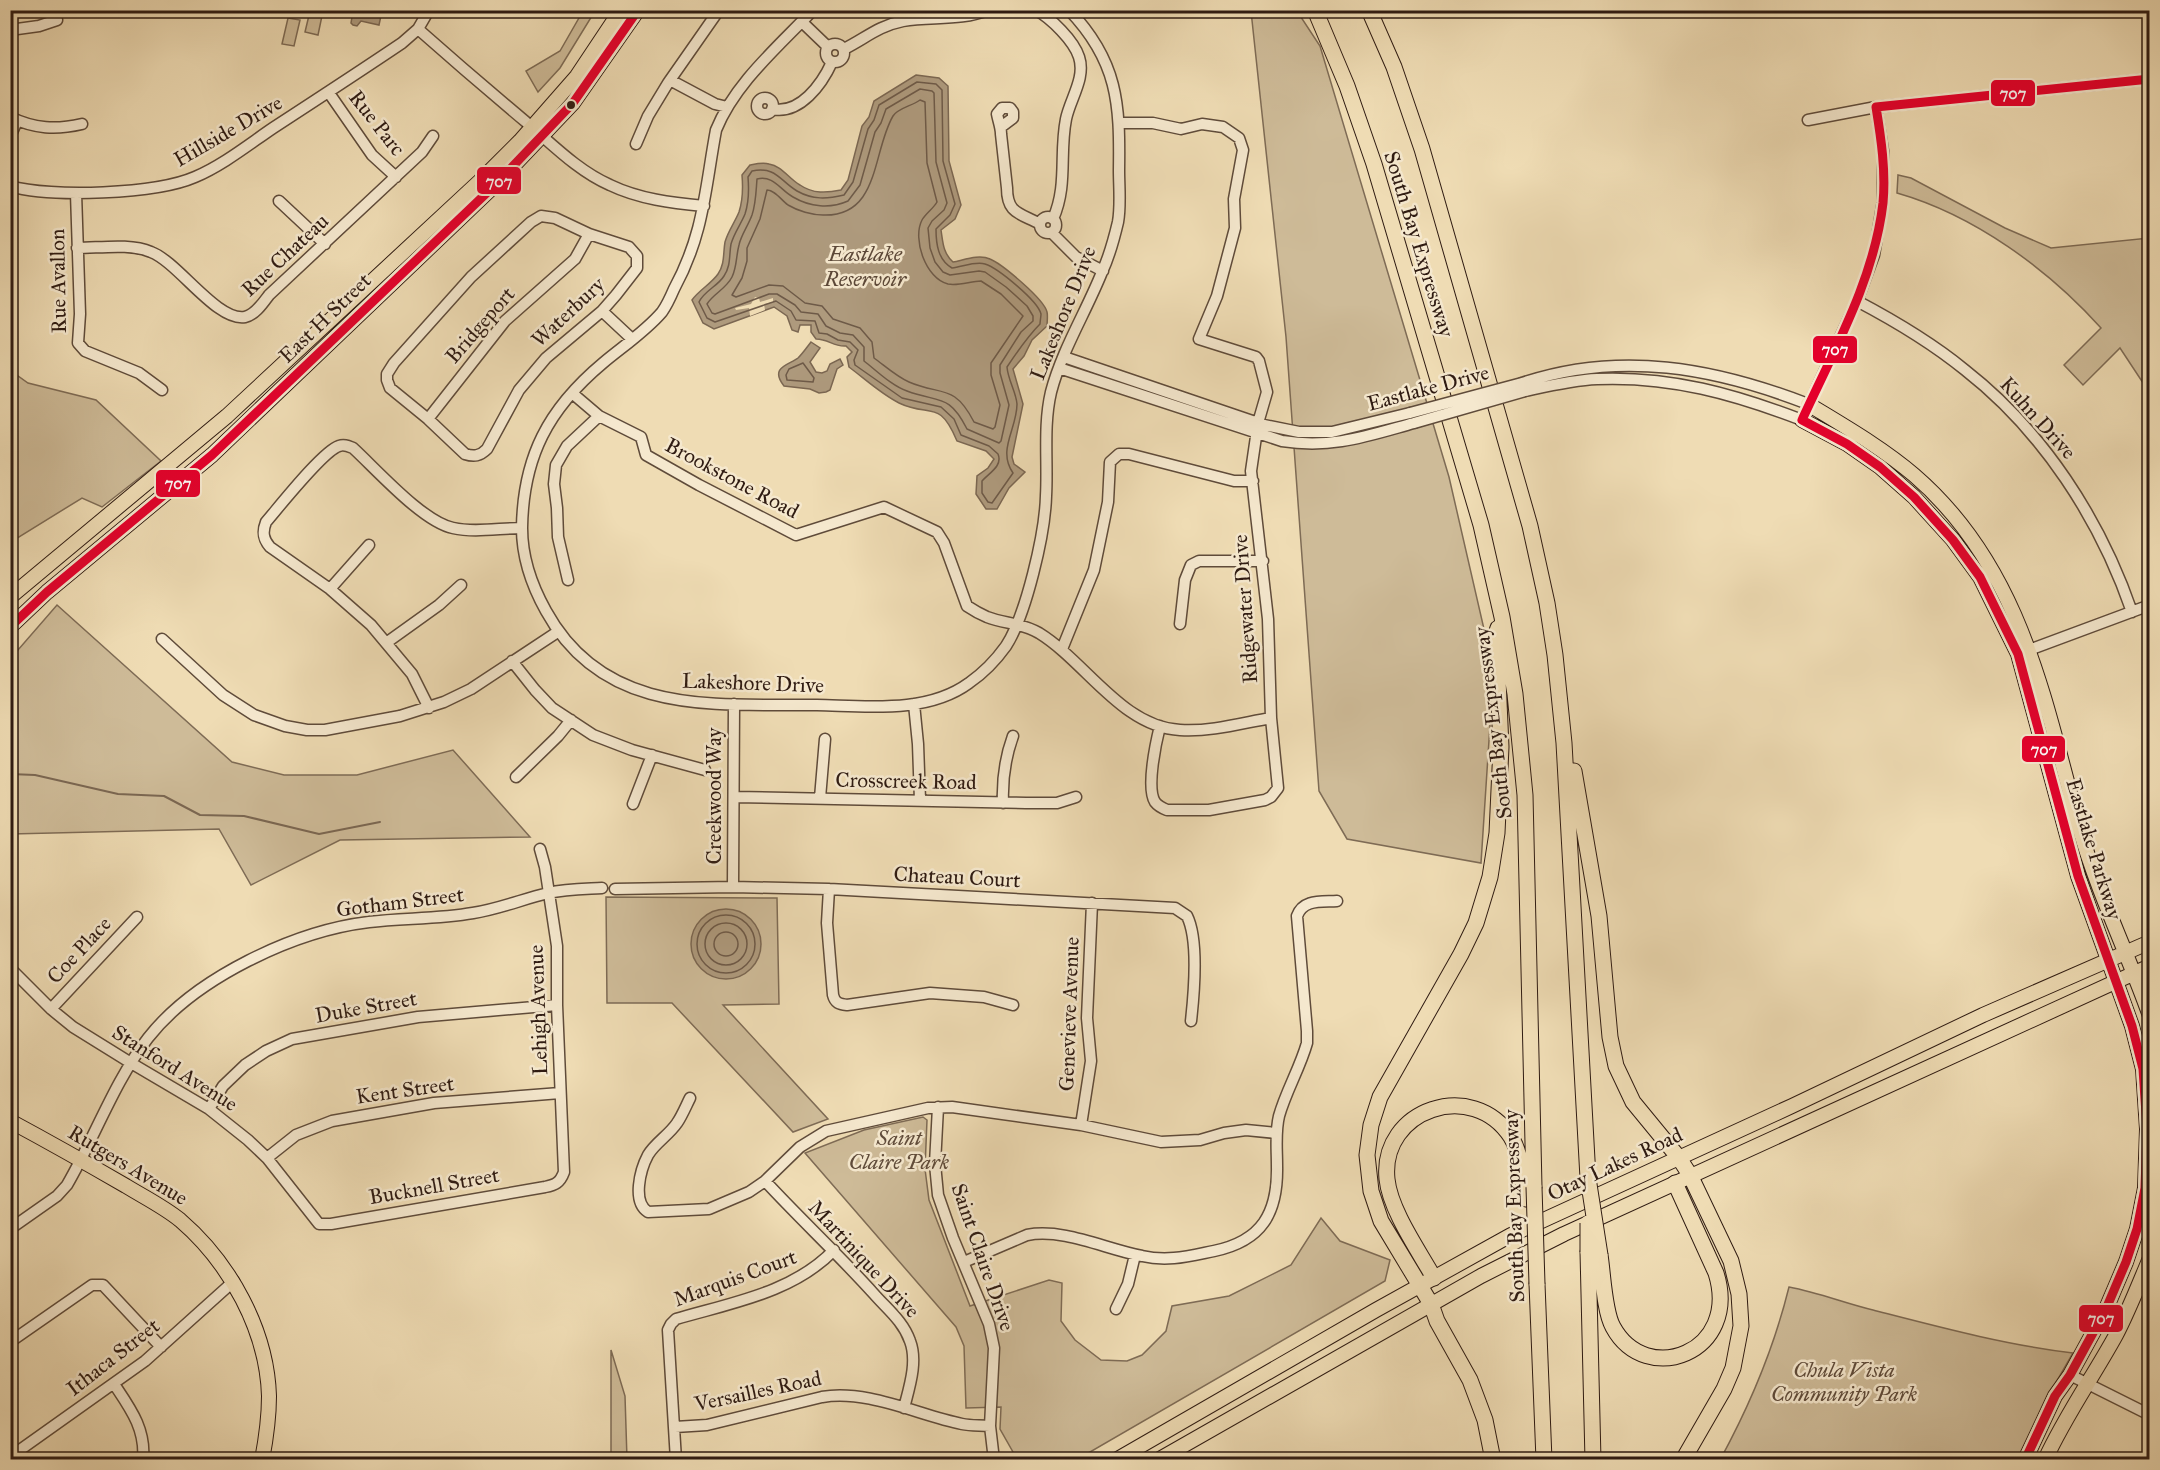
<svg xmlns="http://www.w3.org/2000/svg" width="2160" height="1470" font-family="'IM FELL Great Primer',serif">
<style>
.green{fill:#cebb98;stroke:#7e6b55;stroke-width:1.5}
.water{fill:#ae9a7d;stroke:#7b6752;stroke-width:1.5}
.pier{fill:#efdcb4}
.lines{fill:none;stroke-linecap:round;stroke-linejoin:round}
.shore{stroke:#6e5a48;stroke-width:1.5}
.stream{stroke:#7b6752;stroke-width:2}
.minor-casing{stroke:#5f4b3a;stroke-width:13}
.major-casing{stroke:#2f1b12;stroke-width:16}
.highway-casing{stroke:#2f1b12;stroke-width:17}
.minor{stroke:#f5e8ce;stroke-width:10}
.major{stroke:#efdcb4;stroke-width:14}
.highway{stroke:#efdcb4;stroke-width:15}
.minor-bridge-casing{stroke:#5f4b3a;stroke-width:13;stroke-linecap:butt}
.highway-bridge-casing{stroke:#2f1b12;stroke-width:17;stroke-linecap:butt}
.minor-bridge{stroke:#f5e8ce;stroke-width:10}
.highway-bridge{stroke:#efdcb4;stroke-width:15}
.bus-1-casing{stroke:#f5e8ce;stroke-width:14}
.bus-1{stroke:#e4002b;stroke-width:9}
.bus-dot{fill:#2f1b12;stroke:#f5e8ce;stroke-width:2}
.labels{text-anchor:middle;stroke-width:5;stroke-linejoin:round;paint-order:stroke}
.street-label{font-size:21px;fill:#2f1b12;stroke:#f5e8ce}
.park-label{font-size:21px;font-style:italic;fill:#5f4b3a;stroke:#f5e8ce}
.water-label{font-size:22px;font-style:italic;fill:#5b4737;stroke:#f5e8ce}
.line-badge{stroke:#f5e8ce;stroke-width:2}
.badge-label{font-size:16px;text-anchor:middle;font-weight:bold;fill:#fff}
</style>
<rect width="100%" height="100%" fill="#efdcb4"/>
<filter id="stains"><feTurbulence type="fractalNoise" baseFrequency=".00333" numOctaves="4"/><feColorMatrix values="0 0 0 0 .2 0 0 0 0 .09 0 0 0 0 .02 0 0 0 .5 -.17"/></filter>
<radialGradient id="worn" r=".72"><stop offset=".6" stop-color="#630" stop-opacity="0"/><stop offset="1" stop-color="#630" stop-opacity=".3"/></radialGradient>
<path class="green" d="M310,11H323L318,35L305,32Z
M583,11H595L560,68L538,92L526,71L560,51Z
M1251,11H1297L1320,46L1449,477L1484,629L1490,725L1481,863L1347,839L1319,791L1286,337Z
M288,18L300,20L294,46L282,44Z
M1898,175L1911,178L2005,228L2051,248L2149,238V392L2120,348L2083,385L2064,365L2101,328C2048,269 1974,215 1897,193Z
M10,367L14,373L28,383L96,400L161,461L102,507L82,498L11,542Z
M57,605L232,762L284,775H357L453,750L530,837L340,840L251,885L219,829L11,834V658Z
M606,897L777,898L779,1004L723,1005L828,1119L793,1132L672,1003H607Z
M923,1117L927,1120L925,1169L929,1200L970,1306L1049,1280L1062,1283L1061,1321L1075,1340L1101,1360L1127,1361L1142,1355L1166,1331L1172,1306L1229,1296L1291,1265L1321,1218L1340,1241L1390,1260L1385,1281L1078,1459H1017L1000,1429L1001,1407L966,1408L964,1346L956,1327L805,1153L864,1130Z
M1789,1287C1820,1293 1844,1303 1873,1310C1939,1327 2006,1345 2073,1353L2055,1384L2018,1459L1720,1460C1750,1405 1774,1348 1789,1287Z
M611,1350L625,1396L627,1459H611Z"/>
<path class="water" d="M353,11H382L379,25L361,21L357,26L353,25L351,23Z
M916,75L939,78L948,86L949,161L961,205L955,219L941,230C943,243 943,253 953,262C964,260 979,254 990,259C1002,264 1044,299 1047,312C1048,316 1047,322 1047,326L1032,340L1024,356L1013,369L1023,404L1012,457L1014,464L1025,472L1009,488L997,509H986L976,494L977,476L988,468L994,459L986,451L957,441C939,398 930,418 899,403C881,394 865,379 849,367L847,357L852,352L846,346C833,347 829,339 816,339L811,332V325H800L798,332L792,330L787,316L774,307L714,329L703,323L692,300C699,290 711,284 718,274C725,264 723,253 725,242C728,231 735,222 739,212C743,200 743,187 742,175L750,165C755,164 763,162 769,164C782,166 789,179 800,185C813,194 827,193 841,190L848,180L862,126L869,117L874,101Z
M811,342L820,348L810,362L816,372L822,373L827,371L830,364L840,359L843,365L837,369L830,390L826,392L819,393L810,389L784,386C769,367 789,365 798,358C803,353 807,347 811,342Z
M691 944a35 35 0 1 1 70 0a35 35 0 1 1-70 0Z"/>
<path class="pier" d="M755,297L759,298L760,302L773,298V302L764,304L765,310L750,316L749,308L736,310L735,308L751,304Z"/>
<g class="lines">
<path class="shore" d="M917,82L936,84L942,90L943,161L955,204L950,215L936,229C936,244 938,260 952,268C962,267 975,261 985,264C998,268 1038,301 1041,314C1041,316 1040,322 1040,324C1027,337 1017,352 1007,367C1008,380 1016,392 1017,404C1017,429 997,450 1013,473L992,503L988,502L982,493V481C989,473 1003,466 998,454L989,446L961,435L954,419L941,407L902,398L855,365L854,360L858,350L850,342L838,340L827,334L819,333L815,321L796,320L791,311L776,301L715,322L707,318L699,302C704,291 718,286 724,276C731,266 729,255 731,244C734,233 741,224 745,214C749,202 749,189 748,177L752,171C776,166 780,181 797,191C813,200 827,199 844,195L853,182L868,129L874,120L879,105Z
M920,89L932,91L934,93L936,162L947,203L944,210L932,221L928,228L930,248L935,262L943,272L950,275L979,271L985,272L1006,287L1027,306L1033,316V321L1021,332L1000,365V373L1009,405L1001,441L999,443L967,429C949,393 939,403 907,391C892,386 877,371 864,361V347L853,335L840,333L826,326L818,314L801,312L795,305L777,294H769L715,314L712,313L707,304C713,294 726,289 732,277C737,267 736,256 739,245C741,235 748,226 752,215C756,203 756,191 757,179C774,175 780,190 793,197C810,207 830,209 848,201L860,185L875,132L881,123L886,109Z
M920,100L925,102L927,163L937,202C933,209 926,213 922,220C912,239 926,279 948,284C959,286 971,281 981,281L1001,294L1023,316L991,363V375L1000,405L995,427L993,429L974,422C954,383 941,396 909,382C897,377 885,366 874,358L872,342L860,328L833,319L822,306L805,303L783,286L769,285L736,297L732,295L742,278L747,261V248L760,219L767,190C775,190 781,200 788,205C798,211 812,215 823,215C880,217 872,152 893,116C898,108 912,106 920,100Z
M803,363L814,378L813,382L787,380L786,375L789,369Z
M697 944a29 29 0 1 1 58 0a29 29 0 1 1-58 0Z
M705 944a21 21 0 1 1 42 0a21 21 0 1 1-42 0Z
M714 944a12 12 0 1 1 24 0a12 12 0 1 1-24 0Z"/>
<path class="stream" d="M10,774L35,775L118,794L164,796L200,815L244,816L319,834L380,822"/>
<defs>
<path id="minor" d="M813,10C778,47 735,83 716,130C705,189 704,234 674,289C671,296 667,305 662,312C646,331 622,347 603,363C548,409 523,457 522,528C522,557 532,586 546,611C604,717 715,704 817,705C866,706 927,714 969,683C982,674 996,660 1006,646C1026,615 1045,534 1046,496C1048,462 1043,426 1051,392C1062,350 1086,312 1102,272C1109,257 1114,239 1118,222C1121,206 1119,187 1119,170C1120,104 1118,61 1069,10
M1036,10C1051,18 1074,41 1079,57C1086,78 1070,99 1066,119C1059,154 1068,185 1053,219
M802,22L828,47
M418,29C453,60 489,91 526,122C552,144 578,171 610,185C639,199 672,203 704,206
M10,30L39,26L57,20
M826 53a9 9 0 1 1 18 0a9 9 0 1 1-18 0Z
M844,49C866,38 878,26 903,21C931,16 961,21 988,10
M670,80L715,104L727,107
M329,93L372,155L396,177
M757 106a8 8 0 1 1 16 0a8 8 0 1 1-16 0Z
M772,109C800,115 822,84 832,62
M10,117C35,129 56,130 82,124
M1808,120L1876,107L2150,79
M1120,123H1153L1181,129L1202,124L1223,127L1239,138L1243,150L1234,199L1235,228L1217,296L1199,339L1256,357L1259,361L1267,392L1258,423L1251,471L1268,619L1271,718L1278,788L1271,797L1265,800L1209,810H1167C1162,808 1158,806 1155,802C1146,788 1156,742 1160,726
M1001,127L1013,118V112L1010,108H1002L997,114C998,120 1001,127 1001,134L1007,188C1007,214 1020,213 1040,224
M10,137L17,121
M636,144L648,116L668,83L719,10
M10,186C51,198 156,194 195,177C223,165 248,145 273,128C316,100 359,72 402,43L418,29L429,10
M76,193L80,314L78,343L85,351L139,373L162,390
M279,201L325,244
M541,216L555,218L589,234L629,247L637,256V268L616,295L602,311L546,358L519,390L487,449C480,456 474,457 465,454L428,419L390,388L387,380V374L394,363L471,277L531,222Z
M1040 225a8 8 0 1 1 16 0a8 8 0 1 1-16 0Z
M1052,233L1076,257L1103,271
M77,248C100,248 130,243 151,252C178,262 217,322 245,317C255,315 263,303 269,295L422,152L433,136
M1857,301C1895,321 1932,343 1965,370C2043,431 2100,519 2132,612
M602,311L632,339
M1064,357L1264,425L1299,432H1332L1410,413
M1059,368L1282,441C1332,449 1367,436 1414,423
M1522,383C1620,350 1715,368 1808,404
M1525,391C1548,386 1573,380 1597,379C1671,376 1734,394 1802,420L1857,301L1874,255L1883,201V151L1876,107
M572,393L599,416L641,437L646,455L699,485L796,535L884,507L937,532L944,543L967,606C973,610 980,614 987,617C1005,624 1020,622 1039,633C1086,662 1122,727 1180,730C1211,732 1242,723 1271,718
M428,419L505,321L575,259L589,234
M568,580L558,537L557,508L554,484L556,465L567,446L599,416
M330,589L369,545
M1180,624L1185,580L1191,565L1199,561H1263
M162,639L223,695L254,715L285,726L307,730H325L400,716L444,702L471,689L559,631
M386,643L439,605L461,585
M1062,649L1094,570L1108,502L1110,462L1119,454H1129L1234,481H1253
M2021,653L2150,605
M512,661L535,690L552,708L593,735L632,750L705,770
M914,704L918,744L920,800
M429,708L412,674L371,625L330,589L270,547C263,539 262,532 266,522C279,507 323,451 339,446C344,444 348,446 353,448C377,470 423,522 453,528C475,533 500,528 522,528
M516,777L558,736L571,720
M734,797L1026,803H1057L1076,797
M820,798L825,739
M1003,803C1002,779 1005,758 1013,736
M633,804L652,755
M733,887L734,704
M615,889L733,887L829,889L1175,908L1187,916C1199,940 1194,994 1191,1021
M829,889L827,923L833,995C835,1003 839,1004 847,1005L930,993L984,997L1013,1005
M10,968L51,1009L73,1027L131,1063L209,1109L248,1140L267,1158L319,1224H331L545,1187C555,1185 560,1183 564,1172L557,1005V946L545,867L540,849
M51,1009L137,917
M690,1098C686,1106 682,1116 677,1123C669,1135 655,1143 648,1155C640,1170 632,1202 648,1212L709,1209L749,1192L765,1181L800,1147L826,1131L928,1108L952,1107L1081,1125L1161,1142L1200,1140L1224,1133L1246,1130L1276,1133
M938,1107L935,1164L938,1195L953,1238L989,1324L994,1348L990,1426L994,1460
M209,1109L223,1086L245,1065L266,1051L292,1039L418,1017L557,1005
M1081,1125L1091,1061L1087,1018L1092,903
M267,1158L296,1135L332,1121L434,1103L560,1093
M765,1181C800,1219 839,1255 874,1294C887,1309 903,1321 910,1341C918,1362 909,1388 904,1408
M10,1229L57,1196L67,1185C95,1137 114,1082 148,1038C195,978 294,931 369,922C404,918 439,919 473,913C499,909 523,899 548,893C566,889 584,889 602,888
M964,1262L1027,1235C1064,1228 1105,1249 1142,1256C1168,1262 1189,1256 1214,1251C1262,1241 1278,1213 1277,1166C1277,1149 1275,1132 1279,1116C1286,1091 1300,1068 1307,1043V1031L1297,916C1303,899 1321,902 1337,901
M1116,1309L1128,1284L1135,1255
M10,1342L92,1285H103L161,1347
M2070,1375L2150,1415
M114,1384C130,1408 146,1429 143,1460
M675,1427L707,1425L822,1397C867,1389 918,1415 962,1424C971,1426 981,1425 990,1426
M10,1457L145,1361L234,1281
M676,1460L668,1330L671,1324L676,1319C730,1303 793,1293 834,1250"/>
<path id="major" d="M1808,404C1844,426 1881,447 1914,475C2022,568 2044,700 2080,830C2098,893 2128,954 2150,1016
M1802,420L1847,444L1880,467L1914,497L1953,540L1980,577L2018,654L2078,876L2132,1026L2143,1069L2147,1129L2145,1188L2137,1229L2126,1262L2106,1309L2070,1375L2055,1396L2025,1460
M10,597L227,416L480,181L520,141L577,76L621,10
M10,627L47,592L212,455L495,185L573,103L638,10
M10,1121C49,1142 88,1164 126,1186C144,1197 164,1207 180,1220C230,1263 267,1330 269,1396C269,1417 266,1439 262,1460
M1116,1460L1376,1310L1511,1235L1792,1106L1983,1015L2150,942
M1158,1460L1481,1276L1564,1234L2150,966
M2045,1460C2065,1416 2093,1377 2116,1335C2129,1310 2139,1284 2150,1258"/>
<path id="highway" d="M1315,10L1347,86L1374,164L1481,525L1502,617L1515,694L1525,795L1534,1187
M1369,10L1394,67L1422,149L1530,526L1547,603L1555,655L1564,743L1588,1178
M1574,771L1599,916L1610,1037L1616,1066L1633,1102L1679,1158L1690,1175L1731,1261L1739,1294L1741,1326L1733,1368L1724,1389L1683,1460
M1588,1252L1593,1460
M1600,1255C1603,1273 1604,1311 1613,1327C1646,1388 1741,1353 1716,1273L1675,1183
M1434,1278C1419,1251 1390,1210 1387,1179C1380,1109 1473,1078 1511,1137C1522,1155 1522,1178 1526,1199
M1537,1284L1544,1460
M1493,1460L1485,1420L1470,1380L1437,1321L1431,1304L1381,1221L1371,1191L1367,1155L1371,1125L1380,1097L1461,954L1476,923L1490,877L1497,833L1501,747L1496,634L1498,628"/>
</defs>
<use href="#minor" class="minor-casing"/>
<use href="#major" class="major-casing"/>
<use href="#highway" class="highway-casing"/>
<use href="#minor" class="minor"/>
<use href="#major" class="major"/>
<use href="#highway" class="highway"/>
<defs>
<path id="minor-bridge" d="M1410,413L1522,383
M1414,423L1525,391"/>
<path id="highway-bridge" d="M1588,1178L1600,1255
M1534,1187L1537,1284
M1588,1223V1252"/>
</defs>
<use href="#minor-bridge" class="minor-bridge-casing"/>
<use href="#highway-bridge" class="highway-bridge-casing"/>
<use href="#minor-bridge" class="minor-bridge"/>
<use href="#highway-bridge" class="highway-bridge"/>
<defs>
<path id="bus-1" d="M1876,107C1881,138 1886,171 1883,203C1874,280 1834,350 1802,420L1847,444L1880,467L1914,497L1953,540L1980,577L2018,654L2078,876L2132,1026L2143,1069L2147,1129L2145,1188L2137,1229L2126,1262L2106,1309L2070,1375L2055,1396L2025,1460
M1876,107L2150,79
M10,627L47,592L212,455L495,185L573,103L638,10"/>
</defs>
<use href="#bus-1" class="bus-1-casing"/>
<use href="#bus-1" class="bus-1"/>
</g>
<circle class="bus-dot" cx="571" cy="105" r="5"/>
<g class="labels">
<g class="street-label">
<text transform="translate(377 123) rotate(52)" y="7">Rue Parc</text>
<text transform="translate(228 131) rotate(-30)" y="7">Hillside Drive</text>
<text transform="translate(1419 244) rotate(73)" y="7">South Bay Expressway</text>
<text transform="translate(285 255) rotate(-43)" y="7">Rue Chateau</text>
<text transform="translate(58 281) rotate(-91)" y="7">Rue Avallon</text>
<text transform="translate(568 312) rotate(-43)" y="7">Waterbury</text>
<text transform="translate(1063 313) rotate(-68)" y="7">Lakeshore Drive</text>
<text transform="translate(325 318) rotate(-44)" y="7">East H Street</text>
<text transform="translate(480 325) rotate(-49)" y="7">Bridgeport</text>
<text transform="translate(1428 388) rotate(-15)" y="7">Eastlake Drive</text>
<text transform="translate(2038 418) rotate(48)" y="7">Kuhn Drive</text>
<text transform="translate(732 478) rotate(28)" y="7">Brookstone Road</text>
<text transform="translate(1245 609) rotate(-94)" y="7">Ridgewater Drive</text>
<text transform="translate(753 683) rotate(2)" y="7">Lakeshore Drive</text>
<text transform="translate(1493 723) rotate(-97)" y="7">South Bay Expressway</text>
<text transform="translate(906 781) rotate(1)" y="7">Crosscreek Road</text>
<text transform="translate(714 796) rotate(-90)" y="7">Creekwood Way</text>
<text transform="translate(2094 849) rotate(73)" y="7">Eastlake Parkway</text>
<text transform="translate(957 877) rotate(3)" y="7">Chateau Court</text>
<text transform="translate(400 902) rotate(-7)" y="7">Gotham Street</text>
<text transform="translate(79 950) rotate(-47)" y="7">Coe Place</text>
<text transform="translate(366 1007) rotate(-10)" y="7">Duke Street</text>
<text transform="translate(538 1010) rotate(-92)" y="7">Lehigh Avenue</text>
<text transform="translate(1069 1014) rotate(-88)" y="7">Genevieve Avenue</text>
<text transform="translate(175 1068) rotate(32)" y="7">Stanford Avenue</text>
<text transform="translate(405 1090) rotate(-8)" y="7">Kent Street</text>
<text transform="translate(1615 1164) rotate(-25)" y="7">Otay Lakes Road</text>
<text transform="translate(128 1165) rotate(31)" y="7">Rutgers Avenue</text>
<text transform="translate(434 1186) rotate(-10)" y="7">Bucknell Street</text>
<text transform="translate(1514 1206) rotate(-92)" y="7">South Bay Expressway</text>
<text transform="translate(983 1257) rotate(71)" y="7">Saint Claire Drive</text>
<text transform="translate(864 1259) rotate(47)" y="7">Martinique Drive</text>
<text transform="translate(735 1278) rotate(-20)" y="7">Marquis Court</text>
<text transform="translate(113 1357) rotate(-38)" y="7">Ithaca Street</text>
<text transform="translate(758 1391) rotate(-12)" y="7">Versailles Road</text>
</g>
<g class="park-label">
<text x="899" y="1145">Saint<tspan x="899" dy="24">Claire Park</tspan></text>
<text x="1844" y="1377">Chula Vista<tspan x="1844" dy="24">Community Park</tspan></text>
</g>
<g class="water-label">
<text x="865" y="261">Eastlake<tspan x="865" dy="25">Reservoir</tspan></text>
</g>
</g>
<g class="line-badge">
<rect x="1990" y="79" width="46" height="28" rx="6" fill="#e4002b"/>
<rect x="476" y="166" width="46" height="29" rx="6" fill="#e4002b"/>
<rect x="1812" y="335" width="46" height="29" rx="6" fill="#e4002b"/>
<rect x="155" y="469" width="46" height="29" rx="6" fill="#e4002b"/>
<rect x="2021" y="735" width="45" height="28" rx="6" fill="#e4002b"/>
<rect x="2078" y="1304" width="46" height="29" rx="6" fill="#e4002b"/>
</g>
<g class="badge-label">
<text x="2013" y="99">707</text>
<text x="499" y="187">707</text>
<text x="1835" y="355">707</text>
<text x="178" y="489">707</text>
<text x="2044" y="755">707</text>
<text x="2101" y="1324">707</text>
</g>
<rect width="2160" height="1470" fill="none" stroke="#efdcb4" stroke-width="36"/>
<rect x="12" y="12" width="2136" height="1446" fill="none" stroke="#2f1b12" stroke-width="3"/>
<rect x="18" y="18" width="2124" height="1434" fill="none" stroke="#2f1b12" stroke-width="1.5"/>
<rect width="100%" height="100%" filter="url(#stains)"/>
<rect width="100%" height="100%" fill="url(#worn)"/>
</svg>
